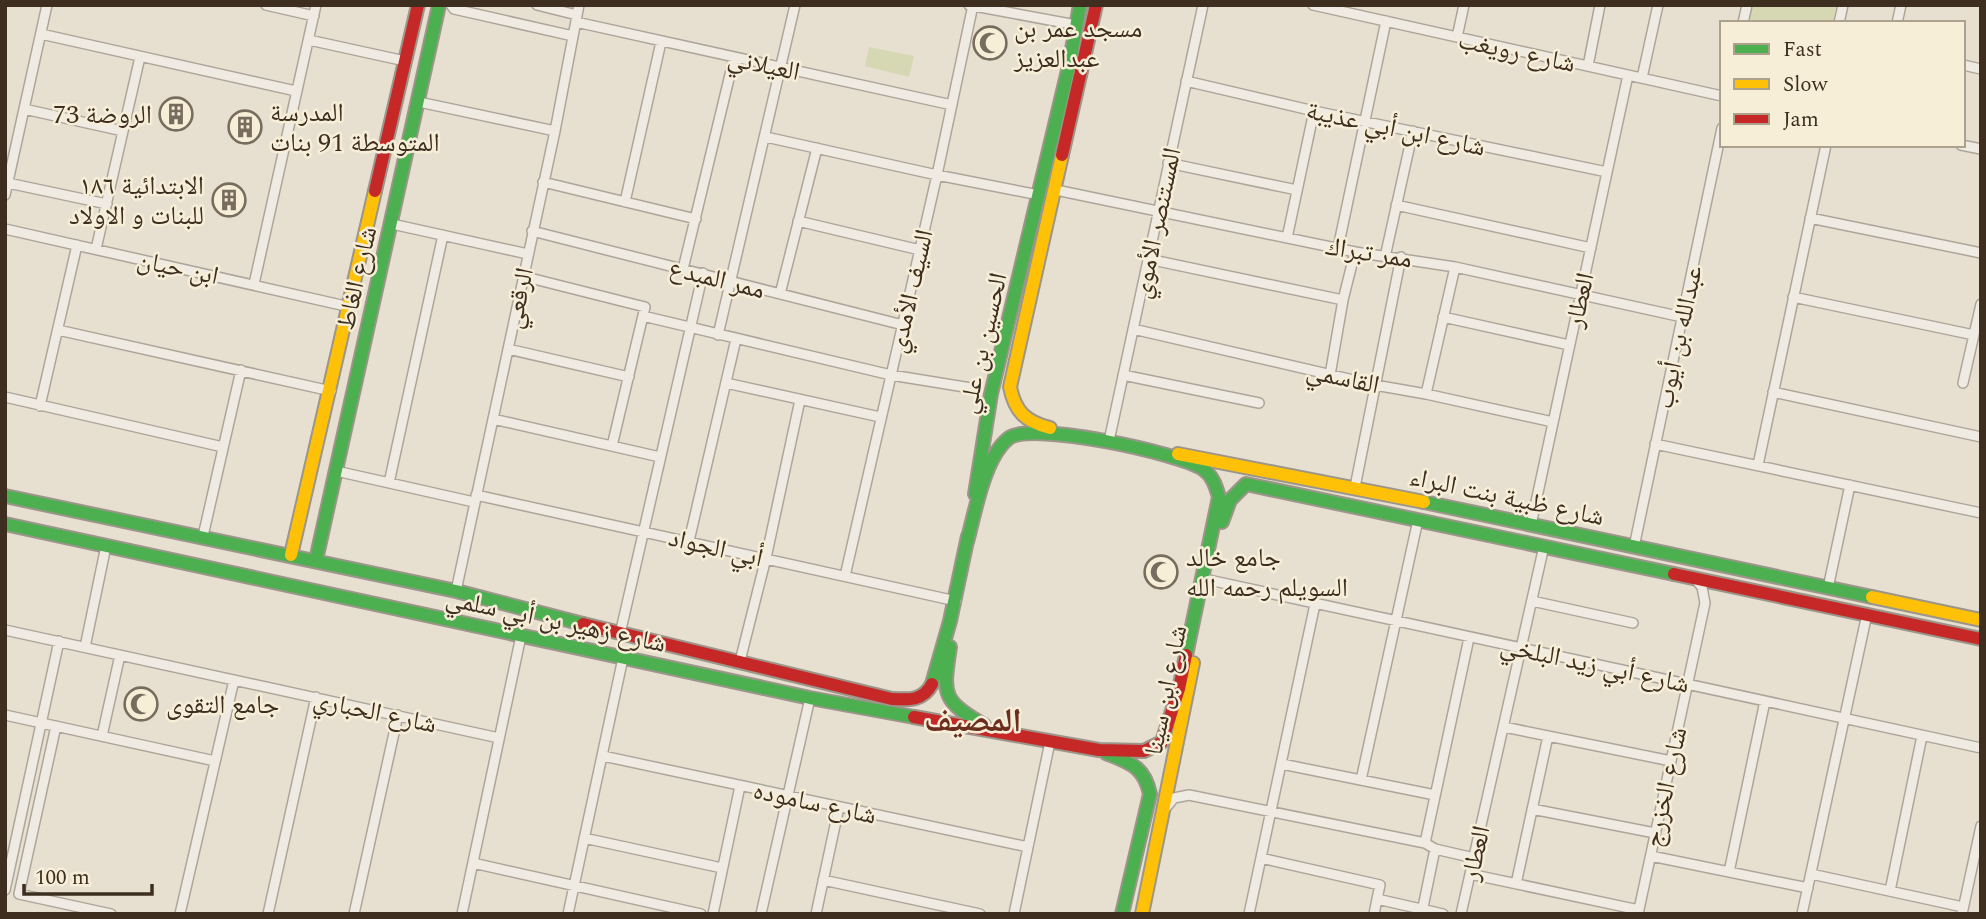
<svg xmlns="http://www.w3.org/2000/svg" width="1986" height="919" font-family="Spectral,'Noto Naskh Arabic',serif">
<style>
.green{fill:#d6d7b3}
.lines{fill:none;stroke-linecap:round;stroke-linejoin:round}
.street-casing{stroke:#ada599;stroke-width:12}
.fast-casing{stroke:#9c958a;stroke-width:16}
.slow-casing{stroke:#9c958a;stroke-width:16}
.jam-casing{stroke:#9c958a;stroke-width:16}
.street{stroke:#efebe3;stroke-width:9}
.fast{stroke:#4caf50;stroke-width:12}
.slow{stroke:#ffc107;stroke-width:12}
.jam{stroke:#c62828;stroke-width:12}
.labels{text-anchor:middle;stroke-width:5;stroke-linejoin:round;paint-order:stroke}
.poi-label{font-size:26px;fill:#3d2e20;stroke:#f7eed8;text-anchor:start}
.street-label{font-size:26px;fill:#3d2e20;stroke:#f7eed8}
.district-label{font-size:33px;font-weight:bold;fill:#6b2e1e;stroke:#f7eed8}
</style>
<rect width="100%" height="100%" fill="#e7e0d1"/>
<path class="green" d="M1751,5H1830L1836,7L1833,23H1747Z
M869,47L914,56L909,77L865,66Z"/>
<g class="lines">
<defs>
<path id="street" d="M266,5L314,16
M451,5L454,9L573,36
M537,5L577,15
M969,5L1076,25
M1313,5L1722,96
M576,22L952,105
M1743,23L1747,5
M1839,23L1843,5
M1897,23L1901,5
M41,34L296,91
M1457,37L1464,5
M309,40L405,61
M1963,65L1981,69
M1588,66L1600,5
M1642,78L1658,5
M1186,81L1314,111L1607,172
M419,102L555,131
M24,109L123,131
M766,137L937,175L1039,195
M1961,145L1981,149
M1168,163L1297,190
M543,182L696,219
M8,183L107,204
M1056,190L1355,252L1455,267L1682,317
M5,195L47,5
M625,202L661,42
M1396,205L1591,248
M1810,218L1981,253
M798,221L920,250
M392,224L528,254
M5,229L350,307
M532,231L903,325
M1287,238L1314,111
M1338,248L1386,21
M96,249L140,57
M1385,257L1413,131
M1148,259L1343,300
M683,269L734,58
M522,276L645,307L612,446
M254,284L316,5
M780,294L817,148
M1793,297L1974,335
M643,316L891,375L971,388
M1443,317L1569,345
M1133,329L1375,385L1426,394L1553,422
M58,330L331,391
M718,335L795,5
M508,349L629,377
M1123,375L1259,403
M1330,375L1343,300L1355,252
M726,383L880,417
M1963,383L1981,304
M1773,392L1981,437
M1426,394L1455,267
M5,397L223,447
M40,406L77,245
M493,419L660,457
M1109,441L1203,5
M1655,444L1981,513
M1758,465L1826,145
M336,471L474,502
M389,483L443,235
M1355,487L1401,257
M476,495L956,601
M1531,525L1628,75
M203,536L241,370
M689,541L736,339
M1634,547L1722,128
M845,576L937,175L973,5
M1209,580L1981,748
M1828,588L1850,485
M456,591L555,131L579,5
M1532,601L1633,623
M5,630L499,738
M620,634L703,273
M85,647L106,546
M740,661L766,558L800,400
M5,715L215,761
M56,726L19,894L111,914
M1504,727L1671,761
M102,736L120,655
M603,756L1028,847
M1282,764L1435,795
M1361,780L1418,520
M1165,809L1174,798L1189,795L1425,843L1435,849L1474,858
M1532,809L1655,833
M584,838L722,868
M1425,843L1469,638
M1651,856L1808,888
M1261,858L1380,885L1377,899L1443,914
M473,863L701,914
M1729,872L1765,701
M1470,874L1639,910
M1811,874L1963,907
M823,880L980,914
M1516,884L1548,736
M5,890L59,641
M1890,891L1922,736
M1422,912L1435,849
M180,914L234,680
M268,914L316,697
M354,914L398,715
M462,914L521,636
M568,914L623,658
M713,914L740,786
M761,914L810,698
M816,914L839,807
M1014,914L1050,742
M1249,914L1315,604
M1374,914L1377,899
M1461,914L1544,546
M1638,914L1705,603L1702,587L1696,580
M1802,914L1867,614
M1962,914L1981,826"/>
<path id="fast" d="M975,494L991,394L1069,66L1080,5
M5,496L456,591L583,624
M1424,502L1872,597
M1222,522L1230,500L1246,484L1674,574
M5,524L810,698L914,717
M967,542C975,513 984,457 1009,438C1032,421 1179,453 1203,469C1213,476 1216,487 1219,497L1186,655
M316,560L439,5
M950,647C943,694 941,700 984,725
M932,684L950,621L968,536
M1106,753C1130,763 1144,766 1150,794L1122,914"/>
<path id="slow" d="M1050,428C1026,422 1015,412 1010,387L1062,155
M1178,454L1424,502
M291,555L375,191
M1872,597L1981,620
M1142,914L1193,663"/>
<path id="jam" d="M1062,155L1096,5
M375,191L418,5
M1674,574L1981,639
M583,624L892,699C909,700 923,701 932,684
M914,717L1099,750L1144,751L1162,742L1179,689L1186,655"/>
</defs>
<use href="#street" class="street-casing"/>
<use href="#fast" class="fast-casing"/>
<use href="#slow" class="slow-casing"/>
<use href="#jam" class="jam-casing"/>
<use href="#street" class="street"/>
<use href="#fast" class="fast"/>
<use href="#slow" class="slow"/>
<use href="#jam" class="jam"/>
</g>
<defs>
<symbol id="mosque-ring" viewBox="-11 -11 22 22"><circle r="9.5" fill="#f7eed8" stroke="#786c5e" stroke-width="1.5"/><path d="M3.5-4.9A6 6 0 1 0 3.5 4.9A5 5 0 1 1 3.5-4.9Z" fill="#786c5e"/></symbol>
<symbol id="building-ring" viewBox="-11 -11 22 22"><circle r="9.5" fill="#f7eed8" stroke="#786c5e" stroke-width="1.5"/><path d="M-4-6H4V6H1V3H-1V6H-4ZM-2.5-4.3h1.7v1.8h-1.7ZM.8-4.3h1.7v1.8H.8ZM-2.5-1h1.7V.8h-1.7ZM.8-1h1.7V.8H.8Z" fill="#786c5e"/></symbol>
</defs>
<g fill-rule="evenodd">
<use href="#mosque-ring" x="971" y="24" width="38" height="38"/>
<use href="#building-ring" x="157" y="95" width="38" height="38"/>
<use href="#building-ring" x="226" y="108" width="38" height="38"/>
<use href="#building-ring" x="210" y="181" width="38" height="38"/>
<use href="#mosque-ring" x="1142" y="553" width="38" height="38"/>
<use href="#mosque-ring" x="122" y="685" width="38" height="38"/>
</g>
<g class="labels">
<g class="poi-label">
<text x="1014" y="37">مسجد عمر بن<tspan x="1014" dy="30">عبدالعزيز</tspan></text>
<text x="270" y="121">المدرسة<tspan x="270" dy="30">المتوسطة 91 بنات</tspan></text>
<text x="152" y="123" text-anchor="end">الروضة 73</text>
<text x="204" y="194" text-anchor="end">الابتدائية ١٨٦<tspan x="204" dy="30">للبنات و الاولاد</tspan></text>
<text x="1186" y="566">جامع خالد<tspan x="1186" dy="30">السويلم رحمه الله</tspan></text>
<text x="166" y="713">جامع التقوى</text>
</g>
<g class="street-label">
<text transform="translate(1517 51) rotate(12)" y="9">شارع رويغب</text>
<text transform="translate(764 64) rotate(12)" y="9">العيلاني</text>
<text transform="translate(1396 128) rotate(12)" y="9">شارع ابن أبي عذيبة</text>
<text transform="translate(1156 223) rotate(-78)" y="9">المستنصر الأموي</text>
<text transform="translate(1369 252) rotate(9)" y="9">ممر تبراك</text>
<text transform="translate(178 267) rotate(12)" y="9">ابن حيان</text>
<text transform="translate(356 278) rotate(-77)" y="9">شارع الغاط</text>
<text transform="translate(717 278) rotate(14)" y="9">ممر المبدع</text>
<text transform="translate(910 291) rotate(-77)" y="9">السيف الأمدي</text>
<text transform="translate(518 298) rotate(-78)" y="9">الرقعي</text>
<text transform="translate(1579 300) rotate(-77)" y="9">العطار</text>
<text transform="translate(1678 337) rotate(-78)" y="9">عبدالله بن أيوب</text>
<text transform="translate(982 343) rotate(-77)" y="9">الحسين بن علي</text>
<text transform="translate(1343 377) rotate(12)" y="9">القاسمي</text>
<text transform="translate(1507 496) rotate(12)" y="9">شارع ظبية بنت البراء</text>
<text transform="translate(716 547) rotate(13)" y="9">أبي الجواد</text>
<text transform="translate(556 620) rotate(12)" y="9">شارع زهير بن أبي سلمي</text>
<text transform="translate(1595 664) rotate(12)" y="9">شارع أبي زيد البلخي</text>
<text transform="translate(1165 690) rotate(-79)" y="9">شارع ابن سينا</text>
<text transform="translate(375 711) rotate(12)" y="9">شارع الحباري</text>
<text transform="translate(1665 787) rotate(-78)" y="9">شارع الخزرج</text>
<text transform="translate(815 802) rotate(12)" y="9">شارع ساموده</text>
<text transform="translate(1475 853) rotate(-77)" y="9">العطار</text>
</g>
<g class="district-label">
<text x="973" y="731">المصيف</text>
</g>
</g>
<rect width="1986" height="919" fill="none" stroke="#3d2e20" stroke-width="14"/>
<rect x="1720" y="21" width="245" height="126" fill="#f7eed8" stroke="#ada18e" stroke-width="2"/>
<rect x="1734" y="44" width="35" height="10" fill="#4caf50" stroke="#ada18e" stroke-width="2"/>
<text x="1783" y="56" font-size="21" fill="#3d2e20">Fast</text>
<rect x="1734" y="79" width="35" height="10" fill="#ffc107" stroke="#ada18e" stroke-width="2"/>
<text x="1783" y="91" font-size="21" fill="#3d2e20">Slow</text>
<rect x="1734" y="114" width="35" height="10" fill="#c62828" stroke="#ada18e" stroke-width="2"/>
<text x="1783" y="126" font-size="21" fill="#3d2e20">Jam</text>
<path d="M24 884v10h128v-10" fill="none" stroke="#3d2e20" stroke-width="3.5"/>
<text x="35" y="884" font-size="21" fill="#3d2e20" stroke="#f7eed8" stroke-width="5" paint-order="stroke">100 m</text>
</svg>
